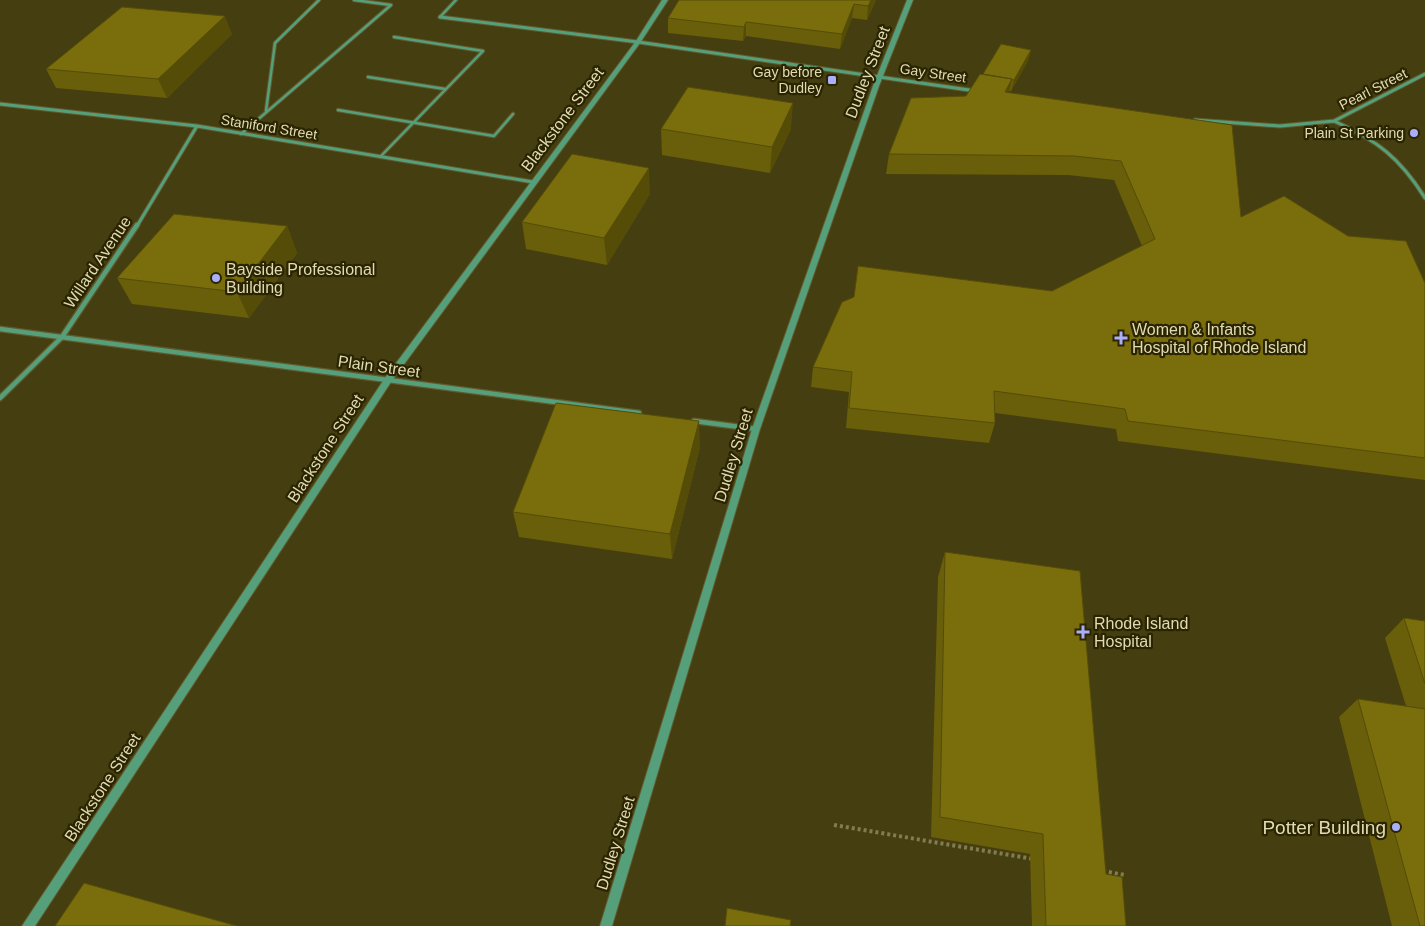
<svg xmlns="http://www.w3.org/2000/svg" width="1425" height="926" font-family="Arial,sans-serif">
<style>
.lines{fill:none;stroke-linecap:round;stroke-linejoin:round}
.service-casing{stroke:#615a2d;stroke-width:4.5}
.minor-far1-casing{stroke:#615a2d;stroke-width:5}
.minor-casing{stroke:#615a2d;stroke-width:7}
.tertiary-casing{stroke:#615a2d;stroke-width:2}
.path{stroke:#837c51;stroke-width:4;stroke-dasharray:3 3;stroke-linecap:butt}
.service{stroke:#559f7b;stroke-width:2.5}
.minor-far1{stroke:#559f7b;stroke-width:3}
.minor{stroke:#559f7b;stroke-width:4.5}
.tertiary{fill:#559f7b;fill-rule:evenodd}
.wall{fill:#695e0a}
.shaded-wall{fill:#554c08}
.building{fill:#7a6d0c;stroke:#554c08}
.poi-dot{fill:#aaaffb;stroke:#2a2401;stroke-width:2}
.labels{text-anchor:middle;stroke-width:4.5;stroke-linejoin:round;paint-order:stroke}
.far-poi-label{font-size:14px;fill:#e1dbb3;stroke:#2a2401;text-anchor:end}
.far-street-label{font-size:14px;fill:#e1dbb3;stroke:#2a2401}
.street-label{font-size:16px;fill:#e1dbb3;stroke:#2a2401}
.poi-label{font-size:16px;fill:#e1dbb3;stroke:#2a2401;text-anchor:start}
.near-poi-label{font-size:19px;fill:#e1dbb3;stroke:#2a2401;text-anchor:end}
</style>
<rect width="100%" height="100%" fill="#453e10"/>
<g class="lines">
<defs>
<path id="service" d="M440,17L456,0
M368,77L445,89
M338,110L494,136L513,114
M266,111L275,43L319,0
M241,134L391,5L354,0
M380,157L483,51L394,37"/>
<path id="minor-far1" d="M440,17L638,42L976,91
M0,104L197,126L533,182
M1195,120L1280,126L1334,121L1425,74
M1334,121C1377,140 1400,158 1425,198
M137,226L197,126"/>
<path id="minor" d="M0,329L639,413
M0,398L62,337L137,225
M694,421L756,429"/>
<path id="tertiary" d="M662,0H668L640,43L391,382L35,926H22L385,378L636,41Z
M907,0H913L879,86L760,429L612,926H600L752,429L873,86Z"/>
</defs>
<use href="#service" class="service-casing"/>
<use href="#minor-far1" class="minor-far1-casing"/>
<use href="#minor" class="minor-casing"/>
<use href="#tertiary" class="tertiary-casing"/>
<path class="path" d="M834,825L1033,859
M1103,871L1125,875"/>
<use href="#service" class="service"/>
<use href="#minor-far1" class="minor-far1"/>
<use href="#minor" class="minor"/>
<use href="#tertiary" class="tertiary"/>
</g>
<path class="wall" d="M679,0H876L867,20L852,18L840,49L746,36L743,41L668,33V18Z
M232,34L167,98L56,88L46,69Z
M1031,50L1028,61L1011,91H1009V93L1241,217L1348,236L1425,283V480L1118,441L1116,429L995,413V423L989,443L846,428L849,392L811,387L813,367L1052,291L1142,246L1114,180L1068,175L886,174L889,154L966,96L983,74Z
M661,129H791L770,173L662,155Z
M650,194L607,265L526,249L522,222Z
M287,226L297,253L249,318L132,304L117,278Z
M700,447L672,559L519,537L513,512Z
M945,552L1106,874L1126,926H1032L1030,854L931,837L938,577Z
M1404,618L1425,621V926H1392L1339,717L1358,699L1406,706L1385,638Z"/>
<path class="shaded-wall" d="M871,0H876L867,20L868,6Z
M854,4L852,18L840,49L842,34Z
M225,16L232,34L167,98L158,79Z
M746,22V36L743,41L744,27Z
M1031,50L1028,61L1011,91L1014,80Z
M1012,79L1008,98L1005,92Z
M793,103L791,129L770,173L772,147Z
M649,168L650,194L607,265L604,238Z
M287,226L297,253L249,318L237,292Z
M699,421L700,447L672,559L670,534Z"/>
<path class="building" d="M679,0H871L868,6L854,4L842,34L746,22L744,27L668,18Z
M122,7L225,16L158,79L46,69Z
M1001,44L1031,50L1014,80H1012V79L983,74Z
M980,74L1012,79L1005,92L1232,125L1241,217L1284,196L1348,236L1406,241L1425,283V458L1128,421L1125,409L994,391L995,423L849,408L852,372L813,367L842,302L854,297L858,266L1052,291L1155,239L1121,161L1074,156L889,154L911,98L966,96Z
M688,87L793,103L772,147L661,129Z
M572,154L649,168L604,238L522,222Z
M174,214L287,226L237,292L117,278Z
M556,403L699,421L670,534L513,512Z
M945,552L1080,571L1106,874L1122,877L1126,926H1046L1043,834L940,817Z
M1404,618L1425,621V684Z
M1358,699L1425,709V926H1420Z
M84,883L237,926H55Z
M727,908L791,920L790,926H725Z"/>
<g class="poi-dot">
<rect x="827" y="75" width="10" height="10" rx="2.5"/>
<circle cx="1414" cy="133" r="5"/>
<circle cx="216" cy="278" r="5"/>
<path d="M1118.5 330.5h5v5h5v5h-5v5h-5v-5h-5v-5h5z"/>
<path d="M1080.5 624.5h5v5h5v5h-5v5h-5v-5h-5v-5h5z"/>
<circle cx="1396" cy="827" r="5"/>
</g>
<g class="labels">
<g class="far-poi-label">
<text x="822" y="77">Gay before<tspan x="822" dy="16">Dudley</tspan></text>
<text x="1404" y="138">Plain St Parking</text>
</g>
<g class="far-street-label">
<text transform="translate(933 73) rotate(8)" y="5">Gay Street</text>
<text transform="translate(1373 89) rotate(-27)" y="5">Pearl Street</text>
<text transform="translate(269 127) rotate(9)" y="5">Staniford Street</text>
</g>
<g class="street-label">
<text transform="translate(867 72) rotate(-69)" y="6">Dudley Street</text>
<text transform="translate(562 119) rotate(-53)" y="6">Blackstone Street</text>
<text transform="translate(97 262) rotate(-56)" y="6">Willard Avenue</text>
<text transform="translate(379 366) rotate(8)" y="6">Plain Street</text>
<text transform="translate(325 448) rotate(-57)" y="6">Blackstone Street</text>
<text transform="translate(733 455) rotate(-73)" y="6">Dudley Street</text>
<text transform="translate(102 787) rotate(-57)" y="6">Blackstone Street</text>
<text transform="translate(615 843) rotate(-73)" y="6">Dudley Street</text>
</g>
<g class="poi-label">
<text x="226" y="275">Bayside Professional<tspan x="226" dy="18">Building</tspan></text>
<text x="1132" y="335">Women &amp; Infants<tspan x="1132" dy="18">Hospital of Rhode Island</tspan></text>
<text x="1094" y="629">Rhode Island<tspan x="1094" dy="18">Hospital</tspan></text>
</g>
<g class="near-poi-label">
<text x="1386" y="834">Potter Building</text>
</g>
</g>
</svg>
